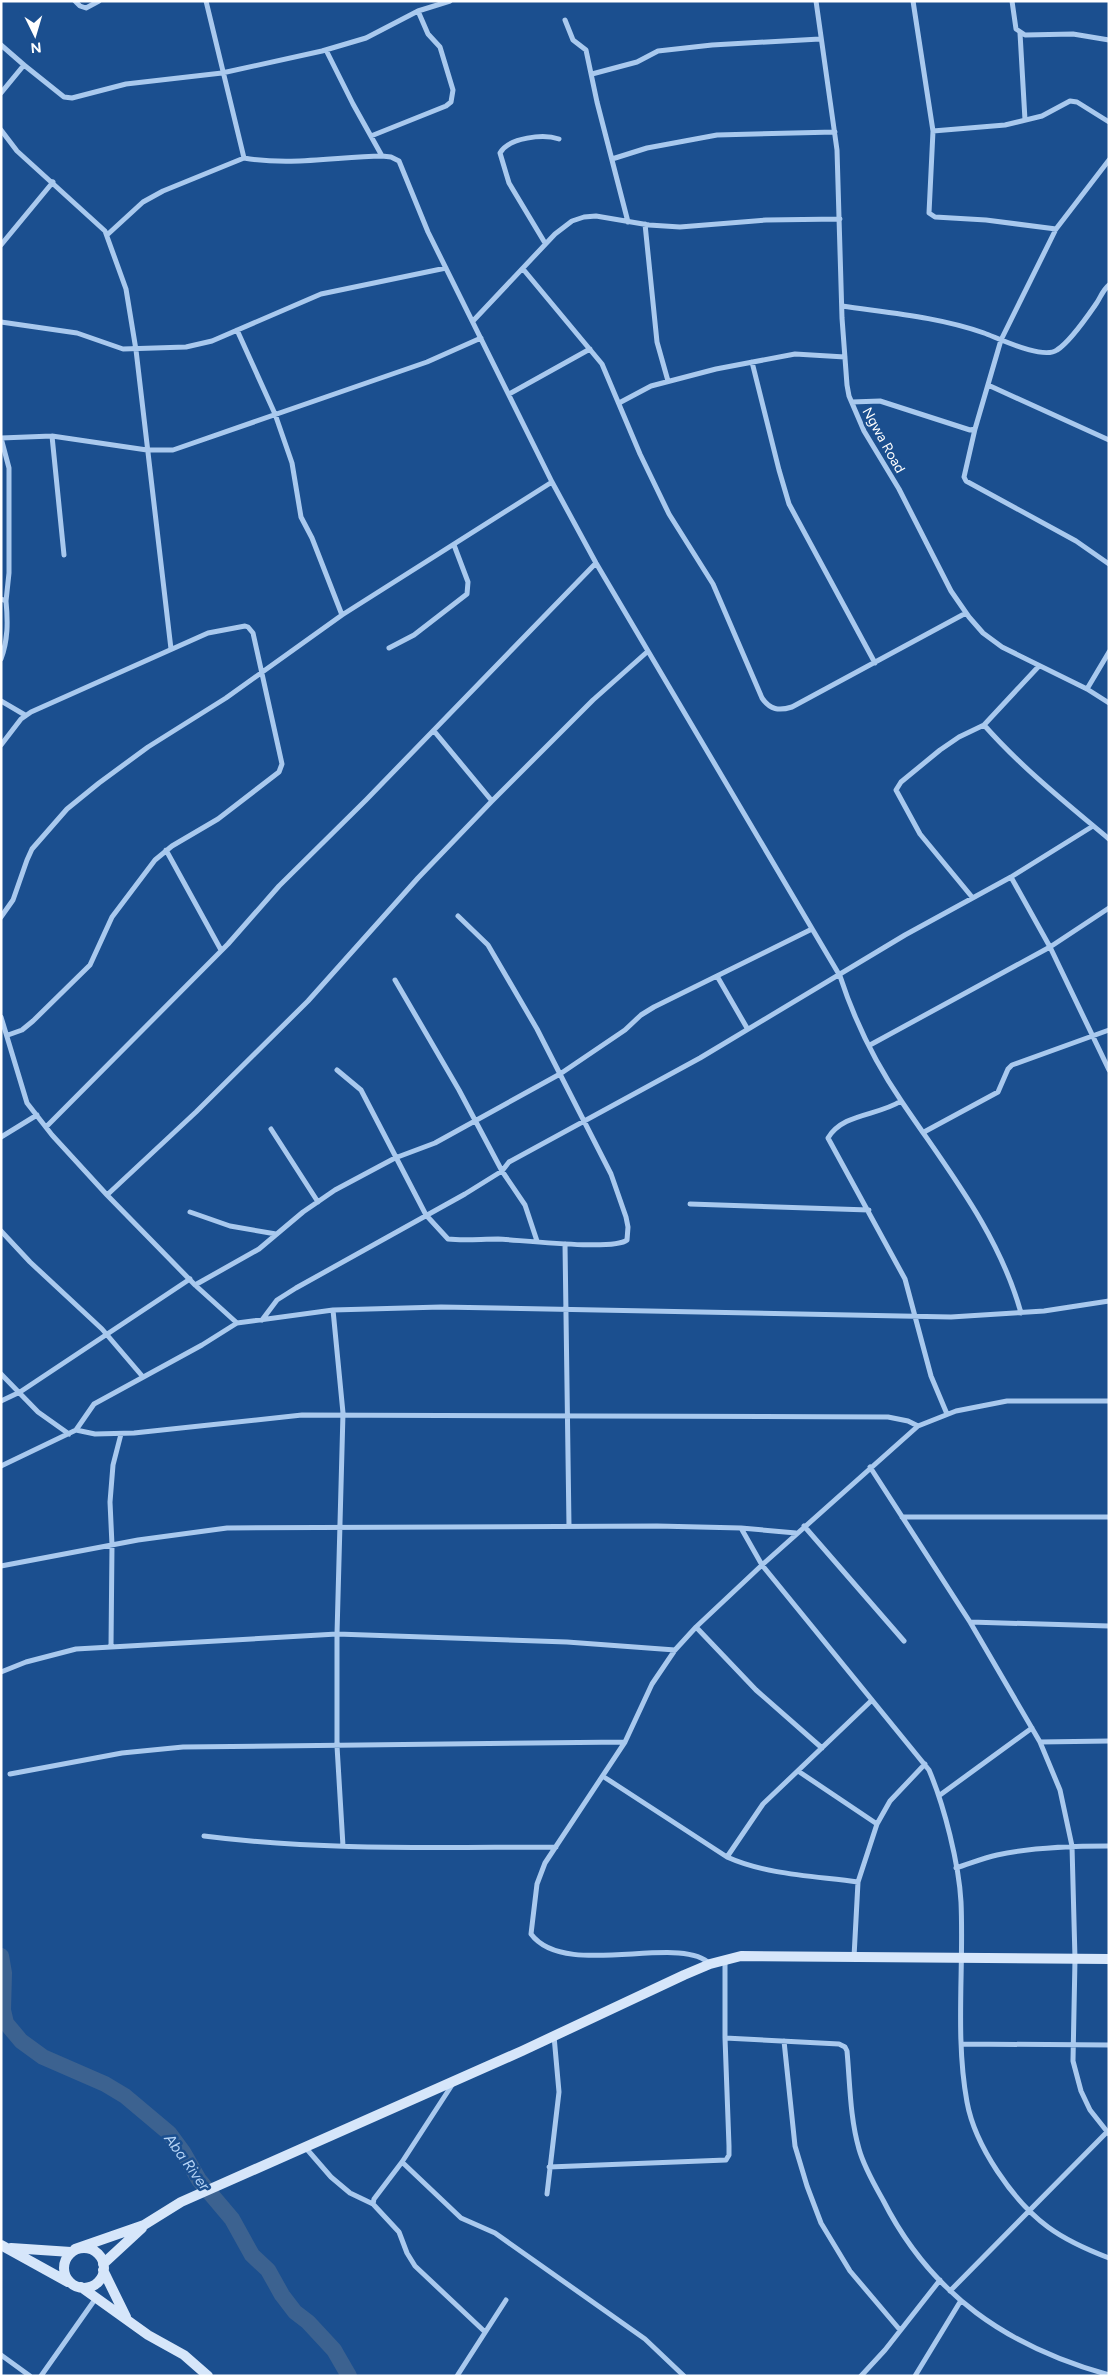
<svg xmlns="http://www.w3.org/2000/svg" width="1110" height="2377" font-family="Figtree,sans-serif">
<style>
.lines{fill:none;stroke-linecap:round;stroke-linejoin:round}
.river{stroke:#3c6290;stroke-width:16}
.street{stroke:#a9c9ee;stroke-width:5}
.secondary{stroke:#d6e6fa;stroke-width:10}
.labels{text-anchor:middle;stroke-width:5;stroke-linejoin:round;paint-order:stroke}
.street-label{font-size:14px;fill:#fff;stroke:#1b4f8f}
.water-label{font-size:15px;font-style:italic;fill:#b5d3f5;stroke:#1b4f8f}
</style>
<rect width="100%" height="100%" fill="#1b4f8f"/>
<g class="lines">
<path class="river" d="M1,1956L4,1973L3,2010L6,2023L21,2041L43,2057L105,2084L125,2096L169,2133L183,2152L199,2180L232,2219L252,2255L268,2270L282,2295L295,2312L308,2322L334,2350L349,2376"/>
<path class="street" d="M75,1L80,6L86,8L99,1
M206,1L244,158C290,166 336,157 382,156L391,157L399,161L428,232L552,482L596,563L840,976C854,1019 876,1064 902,1102C947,1169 999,1233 1021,1313
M816,1L837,150L842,318L847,385L849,396L864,431L899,489L951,591L969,617L983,633L1002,647L1087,689L1109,703
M913,1L933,131L929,213L935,217L986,220L1056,229
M1012,1L1016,29L1025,35L1073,34L1109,40
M565,20L573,40L586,50L597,102L628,222
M1020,33L1025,120
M1,45L24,65
M326,50L353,104L382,156
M592,74L637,62L658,51L712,45L820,39
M1,93L24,65L64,97L72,98L126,84L222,73L322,51L366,38L418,11L450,1
M1,130L17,151L105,231L126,289L136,350L171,649
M933,131L1005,125L1042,116L1070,101L1077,102L1109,122
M371,136L446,106L451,102L453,90L440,47L428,34L418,11
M612,159L647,148L717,135L835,132
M1109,160L1056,229L1001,340L975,429L964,477L966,481L1076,541L1109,564
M645,224L657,342L668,381
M107,235L143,202L163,191L244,158
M545,243L509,183L500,153C509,137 544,134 559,139
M1,245L53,182
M523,269L602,364L640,454L669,514L713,584L762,698C770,710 779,711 792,707L966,613
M842,306C890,313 939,317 984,333C1000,339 1043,360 1057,350C1070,342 1087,317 1096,304C1101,297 1102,291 1109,285
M473,321L555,234L572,221L584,217L596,216L649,225L680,227L766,220L840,219
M1,322L77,333L123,349L186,347L212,341L321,294L446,268
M237,330L275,414L292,463L301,517L312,538L342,615
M752,362L779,470L789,504L875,663
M988,385L1109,440
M509,394L590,349
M852,402L880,401L970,430L975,429
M619,403L651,386L716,369L795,354L845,357
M52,436L64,555
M1,438L52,436L147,450H173L427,362L481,338
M1,438L9,468V573L6,601
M1,599L6,601C8,622 8,640 1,659
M389,648L414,635L467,594L468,582L454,545
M1087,689L1109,652
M1,701L25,715
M984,725C1022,768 1066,803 1109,839
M434,731L492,801
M1,745L21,719L31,712L208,633L245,626L248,627L253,633L282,764L279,772L218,819L172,846L155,860L112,917L90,965L33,1021L22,1030L8,1035
M166,850L221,950
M1011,877L1050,947L1109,1070
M972,897L920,834L896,790L901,782L940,750L959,737L984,725L1039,666
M1,917L13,900L27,860L32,849L67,809L99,783L148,747L226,698L342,615L552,482
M717,976L747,1028
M395,980L459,1090L502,1171L525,1205L537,1241
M1,1017L27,1103L52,1135L107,1195L195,1285L237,1323
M870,1045L1050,947L1109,908
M337,1070L361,1090L426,1215L448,1239C464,1241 481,1239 498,1239C520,1240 614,1251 627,1240L628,1227L626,1217L611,1174L537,1029L488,945L458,916
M901,1101C878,1116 843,1113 828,1138L905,1279L931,1376L947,1414
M46,1127L228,944L279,886L366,800L596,563
M271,1129L318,1202
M924,1132L998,1092L1008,1069L1012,1065L1109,1030
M1,1137L37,1115
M107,1195L196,1112L308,1001L418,878L492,801L593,700L647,652
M690,1204L869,1210
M190,1212L230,1226L276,1234
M1,1231L30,1262L102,1329L143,1377
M565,1244L569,1526
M195,1285L259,1249L303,1212L335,1190L395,1158L435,1143L560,1074L625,1030L641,1015L654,1007L812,929
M333,1310L343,1413L337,1634V1746L343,1846
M262,1320L277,1300L296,1288L465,1194L502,1171L509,1162L700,1058L905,935L1011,877L1093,826
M1,1374L38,1412L69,1434
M1,1401L20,1392L190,1279
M76,1430L94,1404L202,1345L237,1323L333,1310L441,1307L951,1317L1044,1311L1109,1301
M1,1466L76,1430L95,1434L134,1433L302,1415L888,1417L908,1421L918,1426
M870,1467L970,1622L1040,1742L1060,1790L1072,1846L1075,1959L1073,2061L1081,2091L1090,2110L1109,2134
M902,1517H1109
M804,1526L904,1641
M741,1528L762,1565L929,1770C944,1805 959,1864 961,1902C964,1968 955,2037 967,2102C975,2146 1013,2201 1048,2227C1067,2241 1088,2250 1109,2258
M1,1566L138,1540L227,1528L657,1526L741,1528L796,1533
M970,1622L1109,1626
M696,1627L756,1690L822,1748
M111,1646L112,1545L110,1502L113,1465L121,1434
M1,1672L26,1662L76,1649L337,1634L567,1642L675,1650
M1040,1742L1109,1741
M798,1771L877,1824
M10,1774L122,1753L183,1747L625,1742
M604,1777L727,1857C767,1875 815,1876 858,1882
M940,1795L1032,1728
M204,1836C321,1851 438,1847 556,1847
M727,1857L763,1804L872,1700
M956,1868C969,1864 983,1858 997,1855C1033,1847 1072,1846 1109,1846
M854,1957L858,1882L877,1824L890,1801L925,1764
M710,1964C680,1933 565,1980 531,1934L537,1884L545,1863L625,1742L652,1684L675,1650L696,1627L762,1565L918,1426L956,1411L1007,1401H1109
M725,2038L839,2044L845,2047L847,2051C850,2084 850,2118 859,2149C864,2167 874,2184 883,2200C931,2295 1008,2347 1109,2375
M784,2041L795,2146L807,2186L821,2223L850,2271L900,2330
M962,2044L1109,2045
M305,2147L331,2177L350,2193L373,2204L399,2232L407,2253L415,2266L484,2331
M402,2162L461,2218L495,2233L645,2339L684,2376
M549,2167L726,2160L729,2155V2146L725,2038V1960
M547,2194L559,2092L554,2036
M373,2204L374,2199L402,2162L452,2085
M950,2291L1107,2132
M1,2355L30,2376
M41,2376L96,2298
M457,2376L506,2300
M861,2376L885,2350L940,2280
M915,2376L960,2302"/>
<path class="secondary" d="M1,2245L68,2282
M11,2248L71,2252
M64 2268a20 20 0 1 1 40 0a20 20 0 1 1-40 0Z
M75,2249L144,2225L181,2202L522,2051L684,1975L710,1964L741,1956L1109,1959
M103,2264L142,2228
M103,2270L126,2317
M81,2287L148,2335L184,2355L208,2376"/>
</g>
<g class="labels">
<g class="street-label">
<text transform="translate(884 440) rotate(61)" y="5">Ngwa Road</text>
</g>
<g class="water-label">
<text transform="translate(187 2162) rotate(54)" y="5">Aba River</text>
</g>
</g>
<rect width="1110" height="2377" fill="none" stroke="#ffffff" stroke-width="5"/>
<g transform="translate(35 35) rotate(175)" stroke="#1b4f8f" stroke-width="4" paint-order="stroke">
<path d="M0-4L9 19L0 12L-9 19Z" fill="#ffffff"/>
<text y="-8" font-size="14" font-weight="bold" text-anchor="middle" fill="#ffffff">N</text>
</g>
</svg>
